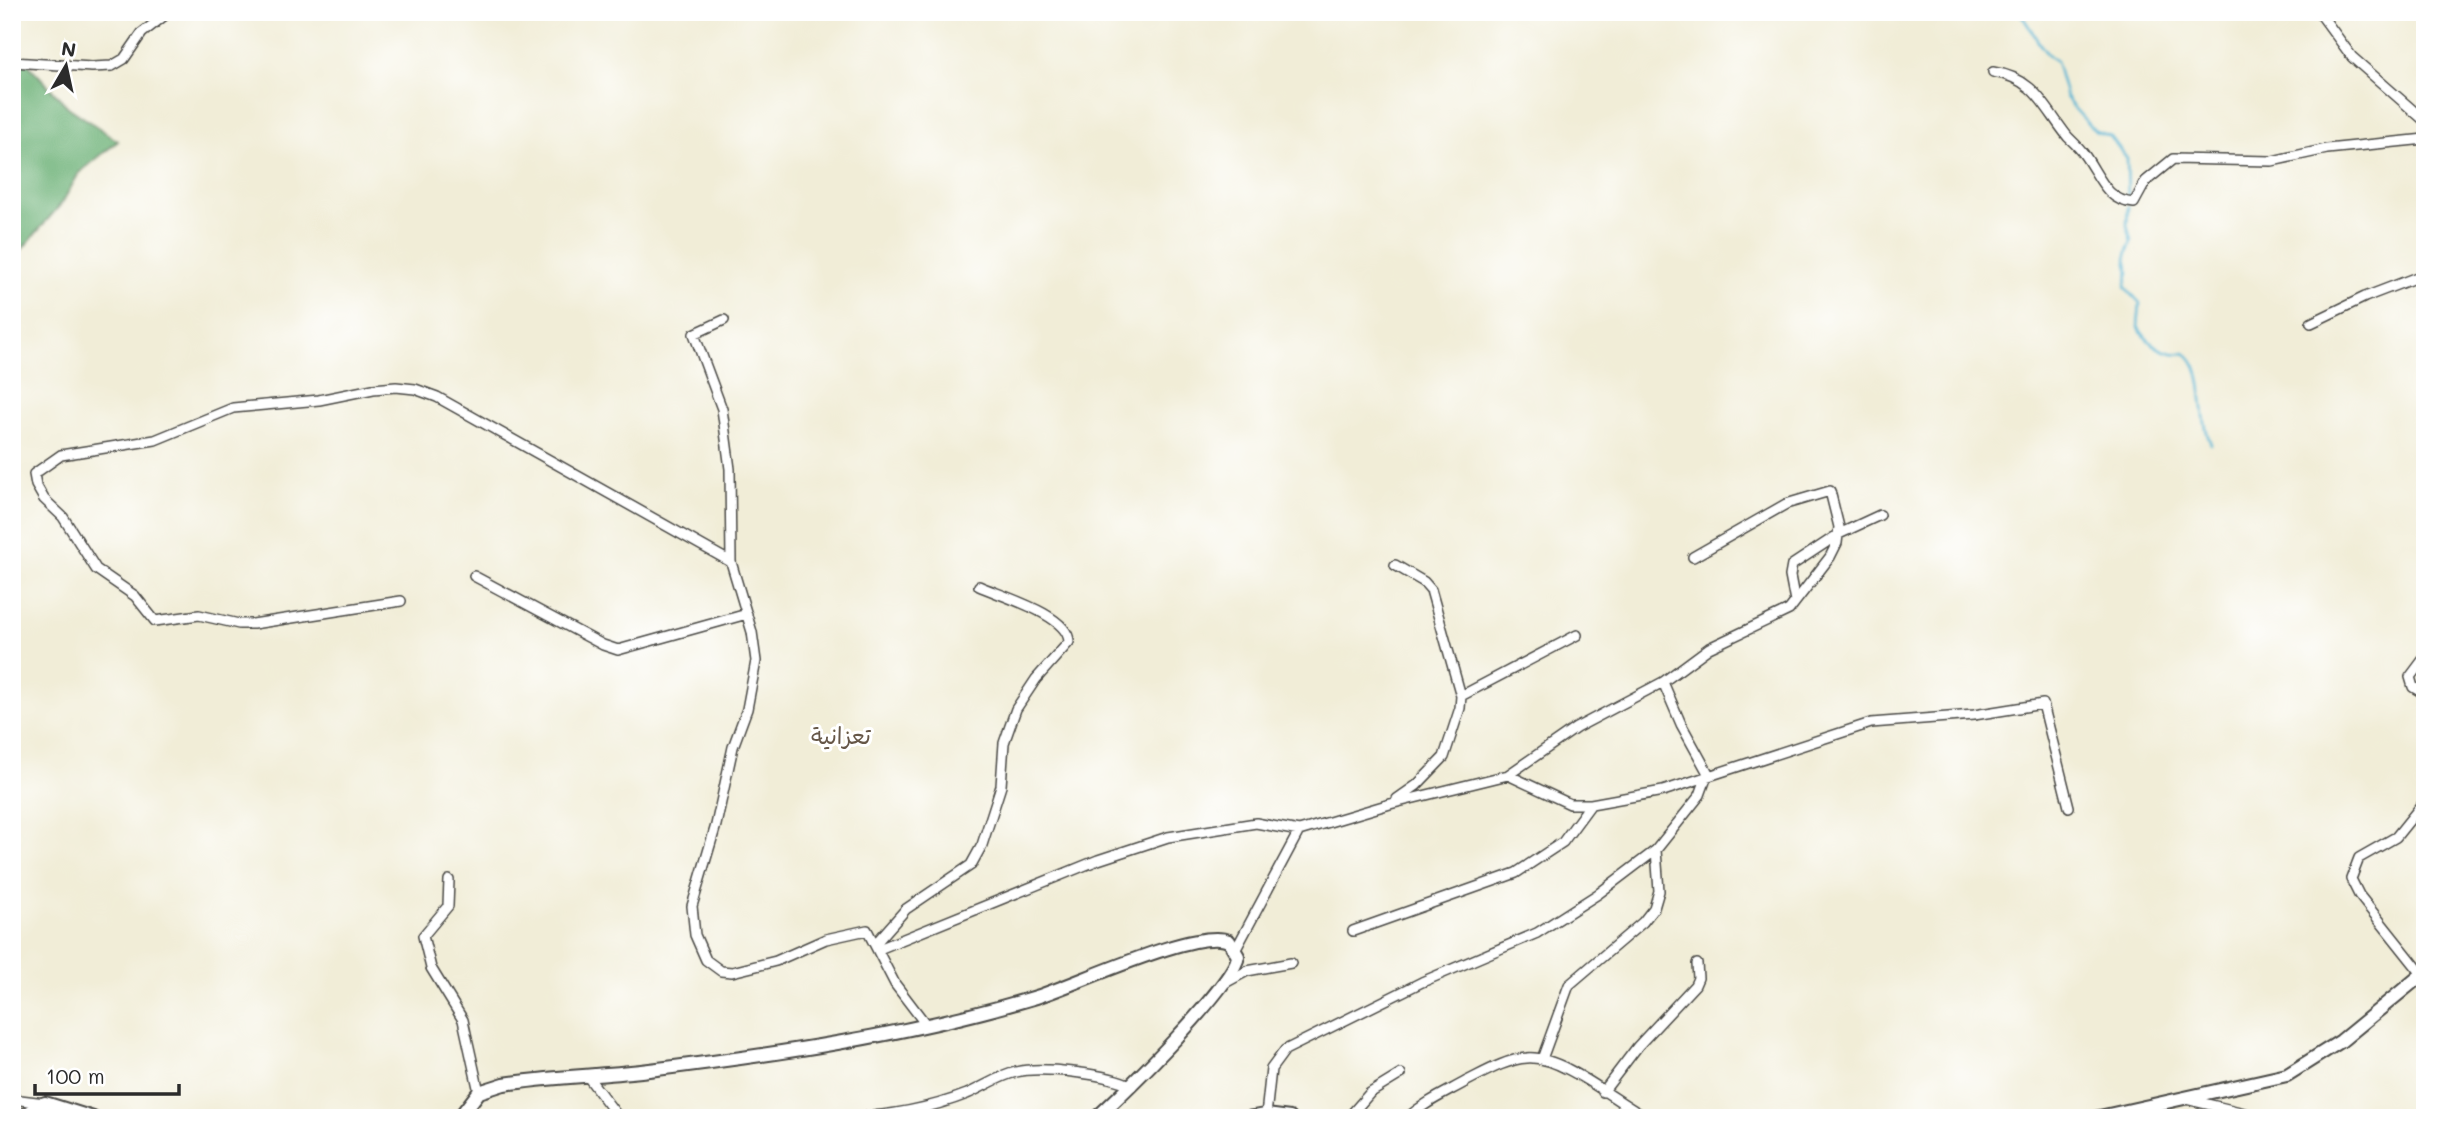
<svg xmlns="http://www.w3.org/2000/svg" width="2437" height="1130" font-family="Mali,'Playpen Sans Arabic',sans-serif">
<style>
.forest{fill:#6bb075;stroke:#4b6e50;stroke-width:2}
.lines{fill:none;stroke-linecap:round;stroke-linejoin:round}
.stream{stroke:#56b5d4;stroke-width:2.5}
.street-casing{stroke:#494845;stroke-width:12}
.secondary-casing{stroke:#494845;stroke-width:16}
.street{stroke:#fff;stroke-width:9}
.secondary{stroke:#fff;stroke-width:12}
.labels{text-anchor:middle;stroke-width:6;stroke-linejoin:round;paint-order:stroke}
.quarter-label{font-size:23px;fill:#665748;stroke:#fff}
</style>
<rect width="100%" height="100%" fill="#fff"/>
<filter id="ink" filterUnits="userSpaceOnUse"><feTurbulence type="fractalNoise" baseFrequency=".0143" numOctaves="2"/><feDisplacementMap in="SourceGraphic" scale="14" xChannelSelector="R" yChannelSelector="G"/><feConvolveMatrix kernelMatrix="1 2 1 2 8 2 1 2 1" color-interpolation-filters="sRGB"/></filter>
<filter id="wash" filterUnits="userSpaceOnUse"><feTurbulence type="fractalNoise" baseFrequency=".00686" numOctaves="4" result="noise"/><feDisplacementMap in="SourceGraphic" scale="28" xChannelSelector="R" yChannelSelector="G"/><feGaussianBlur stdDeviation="1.57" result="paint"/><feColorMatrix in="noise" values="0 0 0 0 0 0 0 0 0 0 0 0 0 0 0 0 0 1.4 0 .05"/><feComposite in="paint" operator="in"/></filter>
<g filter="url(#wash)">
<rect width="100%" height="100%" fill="#f1edd7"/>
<path class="forest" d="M12,47L68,107L118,141L79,173L62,203L12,261Z"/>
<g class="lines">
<path class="stream" d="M2019,12C2032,28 2040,51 2056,61L2066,97L2074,108L2095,131L2110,136L2127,159L2128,199
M2128,206L2127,225L2131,241L2126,259L2129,273L2125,287L2140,303L2138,327C2148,344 2165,356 2185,353C2207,366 2198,417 2211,444"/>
</g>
</g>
<g filter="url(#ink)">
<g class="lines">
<defs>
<path id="street" d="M2319,12L2352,57L2425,121
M12,62L92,67L112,66L124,59L142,33L169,12
M1993,72C2035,78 2044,107 2068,137C2073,142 2079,147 2083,153C2099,174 2105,201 2134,203L2146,181L2173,159L2272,161L2327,149L2425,139
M724,320L694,334L722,409L730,469L731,562L752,632L756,661L747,709L733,747L716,825L692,906L695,935L706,960L721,971L732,972L776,961L826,939L867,930L895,984L927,1026
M2311,323L2365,297L2425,274
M1395,565L1424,582L1431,590L1461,696L1460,708L1444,757L1417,785L1397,799
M474,576L603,645L618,650L747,614
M401,601L253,624H239L199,615L155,621L135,596L96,569L63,517L44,499L36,485L34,474L61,455L155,440L233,408L319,400L373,389L396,387L415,389L437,397L731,562
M1795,602L1790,576L1792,565L1839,534L1880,515
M2425,657L2410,677L2413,687L2425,694
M1461,696L1577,635
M1591,804L1663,791L1871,723L1974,715L2043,704L2069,807
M449,880L448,906L423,936L431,968L463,1020L479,1092
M1353,931L1516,873L1563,842L1591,804H1570L1508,775
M876,943L906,909L971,865L982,845L1001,786L1004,743L1016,709L1036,679L1069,642C1069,615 1001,596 979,586
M879,949L1098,860L1168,837L1256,823L1299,831L1390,804L1508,775L1576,728L1663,682
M1236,949L1299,831
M2422,974L2359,895L2351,879L2359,858L2396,837L2425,801
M1225,983L1247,971L1291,963
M1542,1059L1569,985L1643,922L1654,908L1659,891L1656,850L1700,795L1708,773L1681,724L1663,682L1709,648L1789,610L1830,557L1837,543L1839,527L1830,491L1786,504L1693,557
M588,1077L619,1118
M1603,1092L1638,1046L1695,985L1698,978L1697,964
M12,1099L45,1103
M2186,1099L2265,1118
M1266,1115L1271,1069L1285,1050L1422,982L1537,933L1598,894L1656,850
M847,1118C888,1116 929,1109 967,1094C983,1087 999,1076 1016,1072C1041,1066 1109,1074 1132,1086
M1348,1118L1370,1093L1401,1074
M1407,1118C1425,1102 1446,1093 1467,1081C1485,1072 1507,1059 1527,1058C1562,1055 1616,1102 1647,1118"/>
<path id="secondary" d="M20,1118L45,1103L93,1118
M459,1118L479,1092L504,1084C549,1077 595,1076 641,1071C773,1055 905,1036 1033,998C1074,986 1195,927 1229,941L1238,956C1235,984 1122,1095 1096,1118
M1248,1118L1266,1115L1290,1118
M2095,1118L2287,1075L2341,1041L2425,972"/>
</defs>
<use href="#street" class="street-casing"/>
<use href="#secondary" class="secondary-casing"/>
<use href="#street" class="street"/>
<use href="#secondary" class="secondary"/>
</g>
</g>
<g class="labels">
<g class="quarter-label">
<text x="841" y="744">تعزانية</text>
</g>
</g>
<rect width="2437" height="1130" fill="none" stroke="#fff" stroke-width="42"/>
<g transform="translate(66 66) rotate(9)" stroke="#ffffff" stroke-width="5" paint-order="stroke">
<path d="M0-5L12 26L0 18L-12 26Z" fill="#2b2b2b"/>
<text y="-10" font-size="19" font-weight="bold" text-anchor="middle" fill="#2b2b2b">N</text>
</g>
<path d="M35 1084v10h144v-10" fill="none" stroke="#2b2b2b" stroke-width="3.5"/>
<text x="46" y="1084" font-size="21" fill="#2b2b2b" stroke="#ffffff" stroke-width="5" paint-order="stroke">100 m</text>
</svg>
